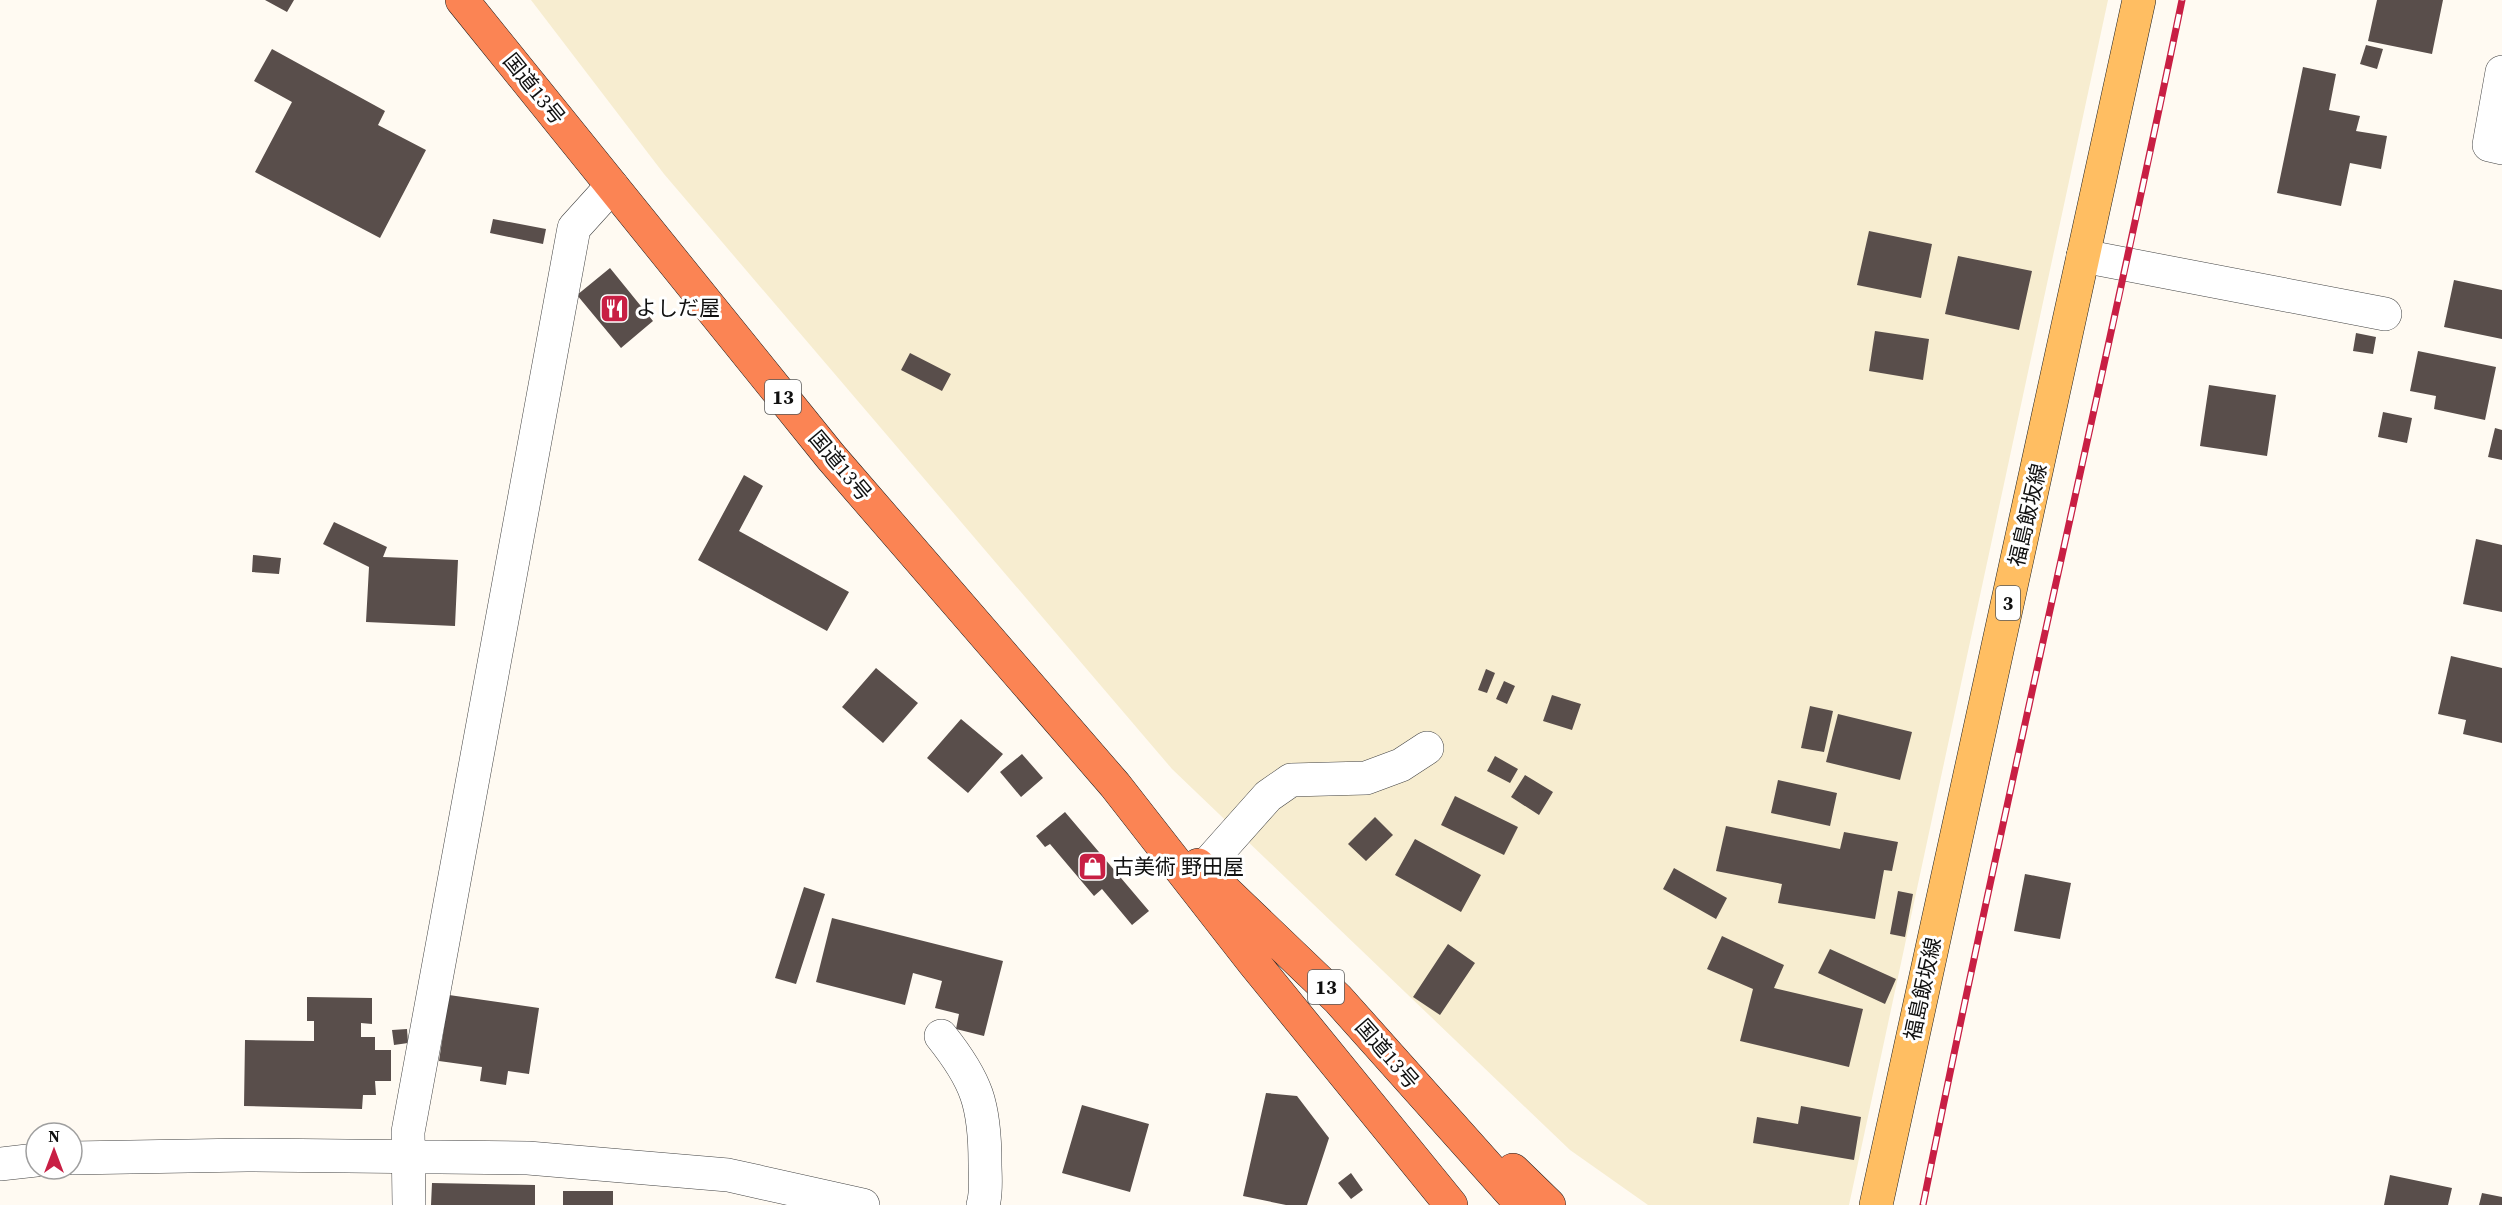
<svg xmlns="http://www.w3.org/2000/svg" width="2502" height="1205" font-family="'Source Serif 4','Noto Sans JP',serif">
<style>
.farmland{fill:#f7edd0}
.building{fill:#594e4b}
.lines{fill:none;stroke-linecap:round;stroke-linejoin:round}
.minor-casing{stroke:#434343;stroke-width:34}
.major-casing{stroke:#212121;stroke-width:34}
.highway-casing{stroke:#212121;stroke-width:34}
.minor{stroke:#fff;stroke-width:33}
.major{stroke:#ffbe62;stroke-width:33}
.highway{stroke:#fb8454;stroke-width:33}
.rail-casing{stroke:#c81f44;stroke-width:7}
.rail{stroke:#fff;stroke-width:4.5;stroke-dasharray:14;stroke-linecap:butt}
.labels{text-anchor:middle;stroke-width:6;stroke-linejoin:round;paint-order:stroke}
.shield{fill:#fff;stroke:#585858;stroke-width:1.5}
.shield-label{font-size:20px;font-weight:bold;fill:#101010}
.street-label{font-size:21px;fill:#101010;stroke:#fff}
.poi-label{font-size:21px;fill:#101010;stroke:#fff;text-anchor:start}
</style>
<rect width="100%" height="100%" fill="#fffaf2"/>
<path class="farmland" d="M531,0H2108L1849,1205H1648L1570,1150L1172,769L664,174Z"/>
<path class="building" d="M265,0H294L287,12Z
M2377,0H2443L2432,54L2368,41Z
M2366,45L2383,49L2377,69L2360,64Z
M272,49L385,111L378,125L426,150L380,238L255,172L292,102L254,81Z
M2303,67L2336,74L2329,110L2360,116L2356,131L2387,136L2381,169L2350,163L2341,206L2277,193Z
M493,219L546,229L543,244L490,233Z
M1869,231L1932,244L1921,298L1857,285Z
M1958,256L2032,271L2019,330L1945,314Z
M610,268L653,321L621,348L577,295Z
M2454,280L2502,290V339L2444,327Z
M1875,331L1929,339L1923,380L1869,371Z
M2356,333L2376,337L2373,354L2353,351Z
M2418,351L2496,367L2485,420L2434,409L2436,396L2410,391Z
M910,353L951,374L942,391L901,370Z
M2209,385L2276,395L2267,456L2200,446Z
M2383,412L2412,418L2407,443L2378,437Z
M2495,428L2502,430V460L2488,457Z
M744,475L763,486L739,531L849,592L827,631L698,560Z
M334,522L387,547L383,557L458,560L455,626L366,622L369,567L323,544Z
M2476,539L2502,545V612L2463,604Z
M253,555L281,558L279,574L252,572Z
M2451,656L2502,668V743L2463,734L2466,720L2438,714Z
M876,668L918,703L883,743L842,707Z
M1486,669L1495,673L1487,693L1478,690Z
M1504,681L1515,686L1507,704L1496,699Z
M1552,695L1581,704L1572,730L1543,721Z
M1810,706L1833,711L1824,752L1801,748Z
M1838,714L1912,732L1900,780L1826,762Z
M961,719L1003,754L968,793L927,758Z
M1022,754L1043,778L1021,797L1000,772Z
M1495,756L1518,769L1510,783L1487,771Z
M1525,775L1553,792L1539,815L1511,797Z
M1778,780L1837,793L1830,826L1771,813Z
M1455,796L1518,827L1504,855L1441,825Z
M1065,812L1149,911L1132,925L1102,889L1094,896L1050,844L1045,847L1036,836Z
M1375,817L1393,835L1366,861L1348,844Z
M1726,826L1840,849L1844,832L1898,842L1892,871L1884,870L1875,919L1778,903L1782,884L1716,871Z
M1415,839L1481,875L1461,912L1395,875Z
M1674,868L1727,898L1716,919L1663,889Z
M2025,874L2071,883L2060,939L2014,931Z
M804,887L825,894L796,984L775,978Z
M1898,891L1913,894L1905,937L1890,934Z
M832,918L1003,961L984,1036L956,1029L959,1014L935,1008L942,981L913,973L905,1005L816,982Z
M1722,936L1784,965L1774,988L1863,1009L1849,1067L1740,1041L1753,989L1707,969Z
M1448,944L1475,963L1440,1015L1413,997Z
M1830,949L1896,979L1885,1004L1818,973Z
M449,995L539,1008L529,1074L508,1071L506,1085L480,1081L482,1067L439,1061Z
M307,997L372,998V1024L361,1023V1037H375V1050H391V1081H375L376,1095H363L362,1109L244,1106L245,1040L314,1041V1021H307Z
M407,1029L408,1043L394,1045L392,1030Z
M1266,1093L1297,1096L1329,1138L1307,1205H1286L1243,1196Z
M1082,1105L1149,1124L1130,1192L1062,1173Z
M1801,1106L1861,1117L1854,1160L1753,1143L1757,1117L1798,1124Z
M1351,1173L1363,1190L1351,1199L1338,1183Z
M2390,1175L2452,1188L2448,1205H2384Z
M432,1183L535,1185V1205H431Z
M563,1191H613V1205H563Z
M2482,1193L2502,1197V1205H2479Z"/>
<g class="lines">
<defs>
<path id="minor" d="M2502,72L2489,145L2502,148
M2083,256L2385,314
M1203,869L1268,796L1291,780L1366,778L1401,765L1427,748
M941,1036C977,1081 985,1105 985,1163C985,1177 987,1192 983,1205
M72,1158L247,1155L528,1158L728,1175L863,1205
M0,1164L36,1160
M409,1205L408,1132L574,228L612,186"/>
<path id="major" d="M1876,1205L2139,0"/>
<path id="highway" d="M462,0L831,457L1115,785L1254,963L1451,1205
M1198,865L1338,999L1522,1205
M1513,1170L1549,1205"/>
</defs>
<use href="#minor" class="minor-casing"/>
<use href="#major" class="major-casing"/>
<use href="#highway" class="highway-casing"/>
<use href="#minor" class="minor"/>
<use href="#major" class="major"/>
<use href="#highway" class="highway"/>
<defs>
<path id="rail" d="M1923,1205C2004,802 2099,402 2182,0"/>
</defs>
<use href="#rail" class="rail-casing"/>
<use href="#rail" class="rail"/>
</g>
<defs>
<symbol id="restaurant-square" viewBox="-11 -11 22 22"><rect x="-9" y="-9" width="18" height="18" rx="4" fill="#c81f44" stroke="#fff"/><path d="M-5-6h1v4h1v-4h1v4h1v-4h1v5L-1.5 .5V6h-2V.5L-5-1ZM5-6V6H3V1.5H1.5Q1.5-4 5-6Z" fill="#fff"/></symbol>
<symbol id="shop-square" viewBox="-11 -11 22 22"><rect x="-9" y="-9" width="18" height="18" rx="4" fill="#c81f44" stroke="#fff"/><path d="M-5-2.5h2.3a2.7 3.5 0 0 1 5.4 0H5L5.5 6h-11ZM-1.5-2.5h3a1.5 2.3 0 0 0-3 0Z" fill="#fff"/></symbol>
</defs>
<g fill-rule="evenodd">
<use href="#restaurant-square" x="598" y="292" width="33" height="33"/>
<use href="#shop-square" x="1076" y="850" width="33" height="33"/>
</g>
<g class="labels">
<g class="shield">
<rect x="765" y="380" width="36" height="34" rx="4.5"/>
<rect x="1996" y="586" width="24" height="34" rx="4.5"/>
<rect x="1308" y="970" width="36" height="34" rx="4.5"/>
</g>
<g class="shield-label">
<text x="783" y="404">13</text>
<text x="2008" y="610">3</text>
<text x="1326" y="994">13</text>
</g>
<g class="street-label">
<text transform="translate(534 89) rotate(51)" y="7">国道13号</text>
<text transform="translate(840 466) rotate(50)" y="7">国道13号</text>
<text transform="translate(2028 515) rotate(-77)" y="7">福島飯坂線</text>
<text transform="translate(1923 989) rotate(-78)" y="7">福島飯坂線</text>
<text transform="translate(1387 1054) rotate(49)" y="7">国道13号</text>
</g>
<g class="poi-label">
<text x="636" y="315">よしだ屋</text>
<text x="1113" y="874">古美術 野田屋</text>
</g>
</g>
<g transform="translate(54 1151)"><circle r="28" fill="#ffffff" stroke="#9f9f9f" stroke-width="1.5"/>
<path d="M0-4.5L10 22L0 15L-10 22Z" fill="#c81f44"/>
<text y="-9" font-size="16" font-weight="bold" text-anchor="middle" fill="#101010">N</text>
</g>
</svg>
